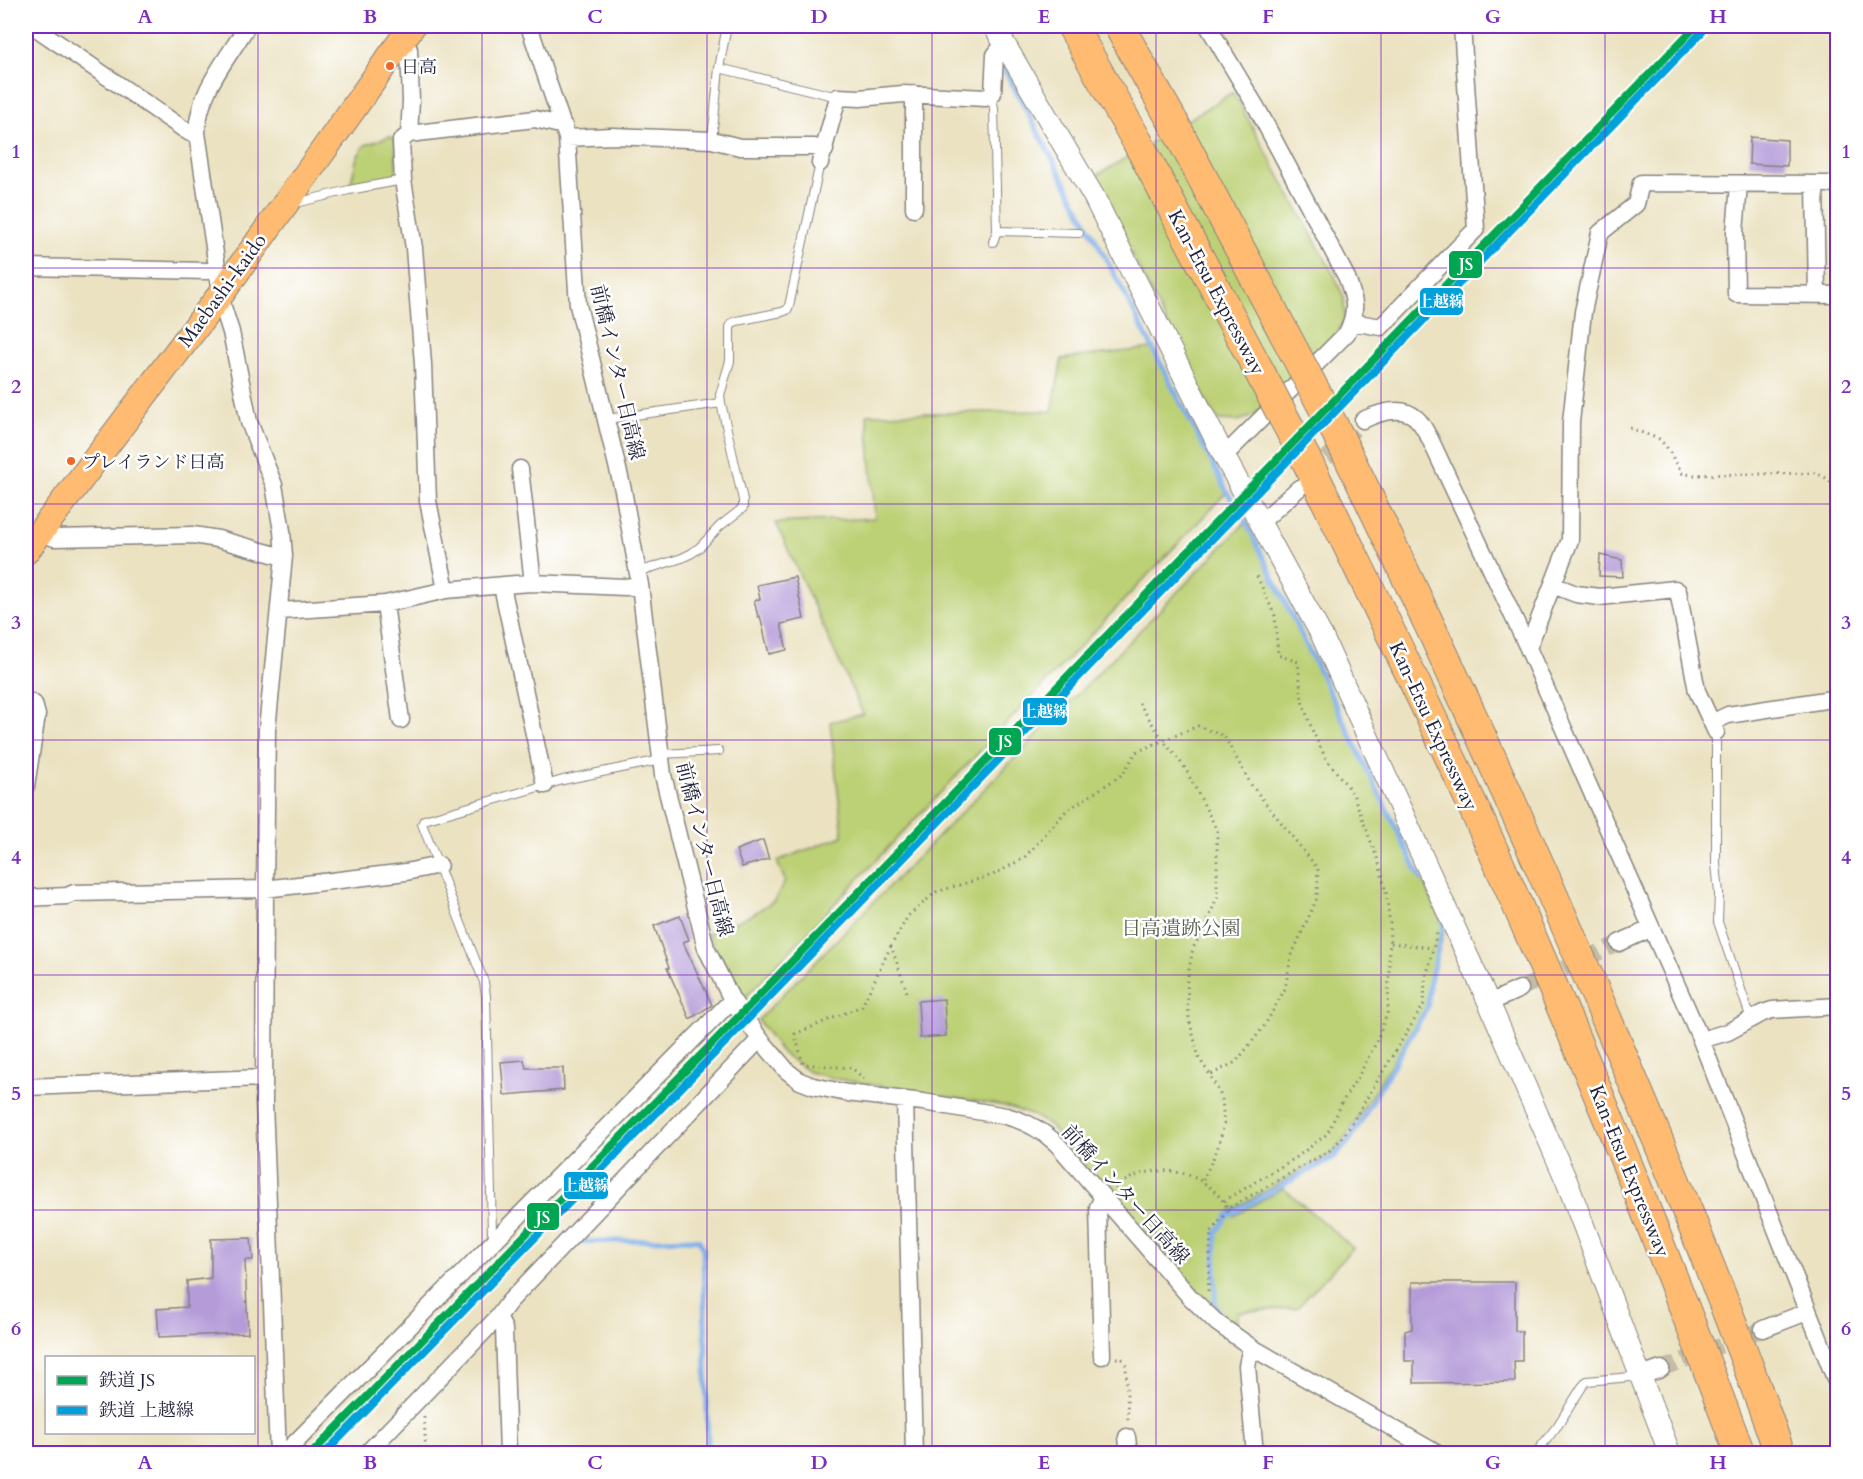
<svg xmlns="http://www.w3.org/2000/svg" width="1863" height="1479" font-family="Cardo,'Noto Serif JP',serif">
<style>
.green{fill:#bcd074;stroke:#6f7958;stroke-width:1.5}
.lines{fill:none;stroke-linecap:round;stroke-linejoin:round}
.stream{stroke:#7eaee9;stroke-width:5}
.building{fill:#b59cd9}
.minor-tunnel{stroke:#c3bca6;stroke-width:16;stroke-dasharray:16 8;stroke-linecap:butt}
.service-casing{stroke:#86827e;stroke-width:10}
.minor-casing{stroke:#86827e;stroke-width:19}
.tertiary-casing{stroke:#86827e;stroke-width:23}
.primary-casing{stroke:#86827e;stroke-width:28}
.motorway-casing{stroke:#86827e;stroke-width:32}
.path{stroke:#86827e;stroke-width:3;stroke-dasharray:1.5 4.5;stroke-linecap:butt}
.service{stroke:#fff;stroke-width:8}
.minor{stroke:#fff;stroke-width:16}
.tertiary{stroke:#fff;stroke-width:21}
.primary{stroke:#febb71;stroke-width:26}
.motorway{stroke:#febb71;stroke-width:30}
.motorway-bridge-casing{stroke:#86827e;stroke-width:32;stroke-linecap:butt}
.motorway-bridge{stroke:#febb71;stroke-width:30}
.rail-1-casing{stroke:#fff;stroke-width:12}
.rail-2-casing{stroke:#fff;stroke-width:12}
.rail-1{stroke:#00a651;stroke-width:8}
.rail-2{stroke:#02a0db;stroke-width:8}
.grid{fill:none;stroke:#7b2cbf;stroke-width:1.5;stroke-opacity:0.55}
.bus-dot{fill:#f26522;stroke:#fff;stroke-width:2}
.labels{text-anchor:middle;stroke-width:5;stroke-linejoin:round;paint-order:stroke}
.bus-label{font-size:18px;fill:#22223b;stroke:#fff;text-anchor:start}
.street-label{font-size:20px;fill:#22223b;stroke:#fff}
.park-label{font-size:20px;fill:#585f4f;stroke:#fff}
.line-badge{stroke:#fff;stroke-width:2}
.badge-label{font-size:16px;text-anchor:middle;font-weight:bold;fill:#fff}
.neatline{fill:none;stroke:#7b2cbf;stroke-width:2}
.grid-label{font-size:20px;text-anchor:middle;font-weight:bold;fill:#7b2cbf}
</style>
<rect width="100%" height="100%" fill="#fff"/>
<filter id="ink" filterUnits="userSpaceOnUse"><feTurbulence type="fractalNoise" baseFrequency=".0167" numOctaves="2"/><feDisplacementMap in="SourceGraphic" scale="12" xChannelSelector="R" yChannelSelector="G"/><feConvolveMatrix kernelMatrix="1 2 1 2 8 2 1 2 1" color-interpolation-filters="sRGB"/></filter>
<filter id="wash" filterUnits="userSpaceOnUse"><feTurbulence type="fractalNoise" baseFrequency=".008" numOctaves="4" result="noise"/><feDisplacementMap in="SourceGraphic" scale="24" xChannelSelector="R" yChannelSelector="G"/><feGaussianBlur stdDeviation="1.35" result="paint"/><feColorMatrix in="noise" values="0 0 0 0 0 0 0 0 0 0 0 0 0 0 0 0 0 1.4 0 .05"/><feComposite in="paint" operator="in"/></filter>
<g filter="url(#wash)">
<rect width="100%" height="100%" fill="#ebe2c1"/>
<path class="green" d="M1233,92L1335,277L1344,298L1345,320L1334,338L1253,416L1238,421L1219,420L1209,407L1093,178Z
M390,136L395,140L397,176L393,180L350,186L357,157L365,145Z
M1153,348L1227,492L744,999L707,934L753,914L775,900L785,881L777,861L843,836L830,722L863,714L776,523L875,518L867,414L1052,411L1062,359Z
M1246,522L1444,925L1429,985L1428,1006L1345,1138L1333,1153L1230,1211L1234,1216L1283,1188L1353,1248L1297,1308L1238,1312L1236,1324L1212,1310L1049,1125L1034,1116L1005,1106L837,1079L809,1072L782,1053L758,1020Z"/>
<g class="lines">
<path class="stream" d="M980,26L994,50
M1000,61L1119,283L1227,492L1246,522L1421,879
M575,1242L692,1239L699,1240L703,1248L708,1454
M1220,1316L1215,1301L1216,1234L1227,1216L1334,1157L1350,1140L1428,1006L1429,985L1444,925L1443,923"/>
</g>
<g id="blocks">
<path class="building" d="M1750,137L1787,140V166L1749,164Z
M1600,555L1622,560L1623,577L1599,576Z
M795,577L804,619L781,624L787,650L769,654L760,616L758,617L754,600L760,599L757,585Z
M763,840L769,859L742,867L736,850Z
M680,916L689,940L683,942L712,1005L690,1019L667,968H669L654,926Z
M944,999L946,1036L920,1038L918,1001Z
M524,1060L526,1068H563L564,1090L504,1095L501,1062Z
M251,1238L253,1260H245L248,1333L159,1337L157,1309L187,1307V1281L211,1278V1239Z
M1412,1282H1515V1331H1522V1361H1514L1515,1382L1414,1383V1361H1405V1331L1412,1329Z"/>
</g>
</g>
<g filter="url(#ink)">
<use href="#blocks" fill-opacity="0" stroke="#86827e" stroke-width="1.5"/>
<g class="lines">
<path class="minor-tunnel" d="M1310,476L1363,420
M1520,989L1619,943
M1661,1369L1763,1329"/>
<defs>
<path id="service" d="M719,68L838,97
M990,97L994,107L997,231L993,242
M712,140L719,68L727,26
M292,204L349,190L403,180
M997,231L1079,233
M607,419L721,403
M638,572L682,558L692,553L700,547L720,526L743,508V500L721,403L720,395L730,361V327L732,323L737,321L782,312L787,310L789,306L820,163
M1716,732V864L1719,893L1718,922L1751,1019
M661,754L719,751
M496,1240L492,1232L486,996L484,982L422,824L424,820L563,780L661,760
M1535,1454L1558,1425L1582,1387L1587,1381L1641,1376"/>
<path id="minor" d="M33,26L182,128L190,133H197
M247,26C227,60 198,91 197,133L223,307L231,332L249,422L274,485L282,531L284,556L267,730L265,889L264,1103L278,1454
M529,26L567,138L578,305L623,490L640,585L663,775L706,948L732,1000L760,1039L787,1071L800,1081L813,1086L847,1093L923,1102L1006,1116C1025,1121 1042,1130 1057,1144L1190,1297L1217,1323L1251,1347L1438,1454
M1208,26L1258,110L1347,278C1355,300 1358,310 1347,333L1224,456
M400,42L409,49L411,101L409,134L401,141L403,180L414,248L423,364L428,501L446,590
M409,134L535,119L564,126
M567,138L612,136L712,140L740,147H814L825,150
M820,163L838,97L860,98L903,94L986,98L993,93L995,55L998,51L1006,47
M1815,184L1817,294
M1739,185L1735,232L1736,294L1838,295
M914,208V94
M26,267L207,271L217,269
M1352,322L1381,327L1476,229L1462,26
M1363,420C1378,413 1402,405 1416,418C1422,423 1426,432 1430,439L1528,648L1701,1040L1838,1386
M520,469L533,583
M1260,523L1299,488
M41,531L54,538L193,535L218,539L276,555L284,556
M1553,585L1576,594L1600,597L1675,589L1678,591L1697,691L1716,732
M502,586L545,785
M385,604L401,720
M280,611L385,604L446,590L516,584L533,583L625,587L640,585
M1528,648L1570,540L1571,422L1583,312L1600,233L1636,204L1641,183L1838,184
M26,700L34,704L37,715L26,786
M1713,722L1728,715L1838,698
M26,898L67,896L74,893L265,889L406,872L439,865
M1619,943L1650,929
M1489,1003L1520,989
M1701,1040L1728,1032L1763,1013L1772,1010L1838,1006
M26,1087L264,1078
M905,1100L914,1454
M498,1317L504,1329L508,1454
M1763,1329L1807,1312
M1251,1347L1247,1366L1255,1454
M1102,1356L1098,1207L1103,1197
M1641,1376L1661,1369
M1127,1437L1129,1454
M284,1454L732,1000
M366,1454L498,1317L509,1302L760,1039"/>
<path id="tertiary" d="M994,26L1094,197L1224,456L1322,636L1489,1003L1567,1182L1670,1454"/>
<path id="primary" d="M26,551L221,294L412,26"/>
<path id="motorway" d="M1072,26L1137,141
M1119,26L1173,122
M1339,437C1430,622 1516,809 1598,999C1662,1148 1726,1300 1780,1454
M1310,467C1368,587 1428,707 1483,828C1576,1034 1661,1242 1740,1454"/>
</defs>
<use href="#service" class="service-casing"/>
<use href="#minor" class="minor-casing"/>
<use href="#tertiary" class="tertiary-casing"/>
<use href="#primary" class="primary-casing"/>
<use href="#motorway" class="motorway-casing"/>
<path class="path" d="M1630,428L1659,439L1666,446L1682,473L1692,475L1815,473C1833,480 1832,483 1838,501
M1139,703L1163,740L1185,768L1217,830V897L1207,923L1193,948L1187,981L1189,1019L1199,1058L1210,1075L1222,1098L1224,1125L1217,1150L1203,1180
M1391,943L1433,948
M907,992L891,946L908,916L936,892L993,875L1024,858L1066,811L1123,774L1136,752L1198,726L1224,736L1252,786L1318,869L1317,898L1291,957L1285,989L1265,1025L1236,1062L1210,1075
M864,1079L852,1068L803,1064L795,1034L862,1006L891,946
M1115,1188C1151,1158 1207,1168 1229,1211
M1224,1201L1297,1157L1327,1134L1344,1099L1359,1075L1376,1043L1388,1011L1390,924L1386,892L1379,863L1353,794L1325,757L1313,732L1302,701L1298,662L1278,655L1275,616L1256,574
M1208,1291L1211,1232L1231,1207L1329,1151L1344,1136L1424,1004L1425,982L1437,933
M1116,1358L1122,1359L1126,1365L1128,1422
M424,1417L426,1454"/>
<use href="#service" class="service"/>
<use href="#minor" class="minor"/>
<use href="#tertiary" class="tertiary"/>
<use href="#primary" class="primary"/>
<use href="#motorway" class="motorway"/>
<defs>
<path id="motorway-bridge" d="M1173,122L1339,437
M1137,141L1310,467"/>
</defs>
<use href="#motorway-bridge" class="motorway-bridge-casing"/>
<use href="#motorway-bridge" class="motorway-bridge"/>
<defs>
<path id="rail-1" d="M311,1454L742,1013L1696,26"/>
<path id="rail-2" d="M324,1454L748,1019L1702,32"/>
</defs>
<use href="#rail-1" class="rail-1-casing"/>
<use href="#rail-2" class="rail-2-casing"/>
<use href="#rail-1" class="rail-1"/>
<use href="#rail-2" class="rail-2"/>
</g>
</g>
<path class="grid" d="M258,26V1454M482,26V1454M707,26V1454M932,26V1454M1156,26V1454M1381,26V1454M1605,26V1454M26,268H1838M26,504H1838M26,740H1838M26,975H1838M26,1210H1838"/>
<g class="bus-dot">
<circle cx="390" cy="66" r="5"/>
<circle cx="71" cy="461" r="5"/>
</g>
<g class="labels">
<g class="bus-label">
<text x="401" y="73">日高</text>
<text x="82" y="468">プレイランド日高</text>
</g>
<g class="street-label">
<text transform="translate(222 290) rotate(-54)" y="7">Maebashi-kaido</text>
<text transform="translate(1217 292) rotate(62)" y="7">Kan-Etsu Expressway</text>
<text transform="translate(618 372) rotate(77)" y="7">前橋インター日高線</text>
<text transform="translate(1434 726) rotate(65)" y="7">Kan-Etsu Expressway</text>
<text transform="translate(705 849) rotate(76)" y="7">前橋インター日高線</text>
<text transform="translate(1630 1171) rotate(68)" y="7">Kan-Etsu Expressway</text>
<text transform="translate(1126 1194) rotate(48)" y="7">前橋インター日高線</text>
</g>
<g class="park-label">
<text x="1181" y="935">日高遺跡公園</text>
</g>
</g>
<g class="line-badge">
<rect x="1448" y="250" width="35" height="29" rx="6" fill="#00a651"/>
<rect x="1419" y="287" width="45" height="29" rx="6" fill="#02a0db"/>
<rect x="1022" y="697" width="46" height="29" rx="6" fill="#02a0db"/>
<rect x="988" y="727" width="34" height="29" rx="6" fill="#00a651"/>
<rect x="563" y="1171" width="46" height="29" rx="6" fill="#02a0db"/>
<rect x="526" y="1202" width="34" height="29" rx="6" fill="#00a651"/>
</g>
<g class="badge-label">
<text x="1466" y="270">JS</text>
<text x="1441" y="307">上越線</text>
<text x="1045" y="717">上越線</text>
<text x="1005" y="747">JS</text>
<text x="586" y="1191">上越線</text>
<text x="543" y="1223">JS</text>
</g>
<rect width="1863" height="1479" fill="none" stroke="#fff" stroke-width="66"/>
<rect x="45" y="1356" width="210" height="78" fill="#ffffff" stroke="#a7a7b1" stroke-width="1.5"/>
<rect x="57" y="1376" width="30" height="9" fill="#00a651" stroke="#a7a7b1" stroke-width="1.5"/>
<text x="99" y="1386" font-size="18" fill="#22223b">鉄道 JS</text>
<rect x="57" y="1406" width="30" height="9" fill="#02a0db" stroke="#a7a7b1" stroke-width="1.5"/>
<text x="99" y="1416" font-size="18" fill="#22223b">鉄道 上越線</text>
<rect x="33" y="33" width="1797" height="1413" class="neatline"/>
<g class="grid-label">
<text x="145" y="23">A</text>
<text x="370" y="23">B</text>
<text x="595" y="23">C</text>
<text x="819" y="23">D</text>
<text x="1044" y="23">E</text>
<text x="1268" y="23">F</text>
<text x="1493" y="23">G</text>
<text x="1718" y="23">H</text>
<text x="16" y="158">1</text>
<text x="1846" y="158">1</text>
<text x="16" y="393">2</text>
<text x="1846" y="393">2</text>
<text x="16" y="629">3</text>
<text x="1846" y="629">3</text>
<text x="16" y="864">4</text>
<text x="1846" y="864">4</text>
<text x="16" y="1100">5</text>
<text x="1846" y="1100">5</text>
<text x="16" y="1335">6</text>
<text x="1846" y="1335">6</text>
<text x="145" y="1469">A</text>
<text x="370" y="1469">B</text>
<text x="595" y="1469">C</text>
<text x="819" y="1469">D</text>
<text x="1044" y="1469">E</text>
<text x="1268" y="1469">F</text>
<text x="1493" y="1469">G</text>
<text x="1718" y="1469">H</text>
</g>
</svg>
